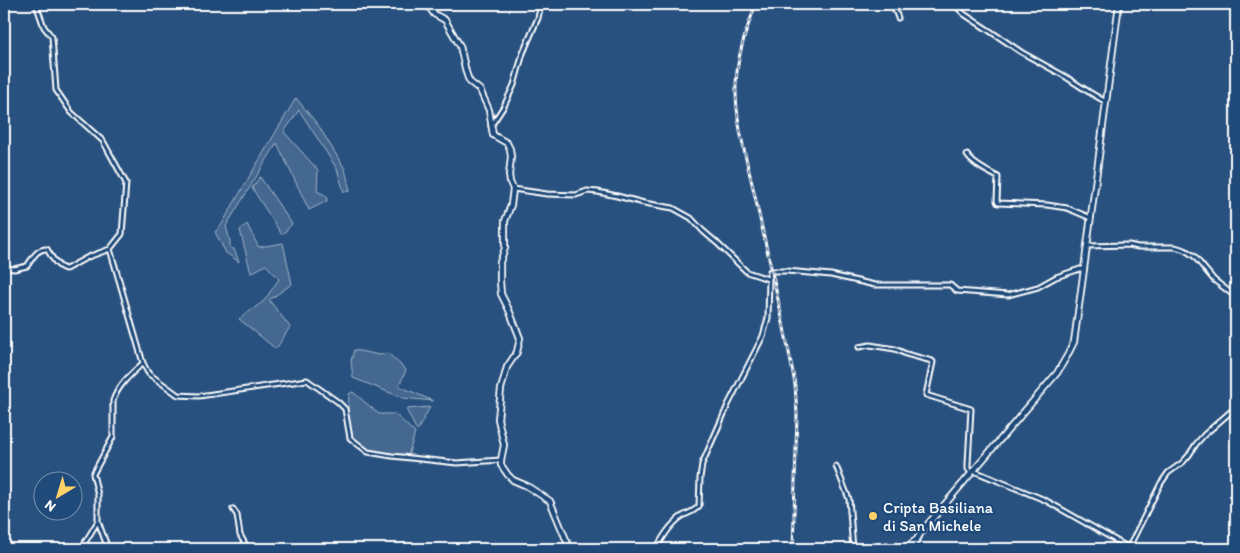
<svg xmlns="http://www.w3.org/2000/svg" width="1240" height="553" font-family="Itim,sans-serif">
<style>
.green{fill:#446890;stroke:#a2b4c8}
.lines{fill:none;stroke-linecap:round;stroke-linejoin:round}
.street-casing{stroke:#fff;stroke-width:7}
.secondary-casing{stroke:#fff;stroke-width:8}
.street{stroke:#1f4a7a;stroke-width:3}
.secondary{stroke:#1f4a7a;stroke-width:4.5}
.rail-casing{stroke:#fff;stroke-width:3}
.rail{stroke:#1f4a7a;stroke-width:1;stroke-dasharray:4;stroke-linecap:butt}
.poi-dot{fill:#ffd166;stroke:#1f4a7a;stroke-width:2}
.labels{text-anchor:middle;stroke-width:5;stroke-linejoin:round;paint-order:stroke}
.poi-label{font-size:16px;fill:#fff;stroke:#1f4a7a;text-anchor:start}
</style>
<rect width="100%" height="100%" fill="#28517f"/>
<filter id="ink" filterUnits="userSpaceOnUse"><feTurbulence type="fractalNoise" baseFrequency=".02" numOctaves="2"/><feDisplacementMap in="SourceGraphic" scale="10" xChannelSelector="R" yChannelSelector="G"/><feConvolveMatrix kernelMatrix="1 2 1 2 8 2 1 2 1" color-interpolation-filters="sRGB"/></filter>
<g filter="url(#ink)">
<path class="green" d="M296,98L318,125L345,169L350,191L344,192L337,169L299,110L284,132L318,170L317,191L327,196V201L309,210L277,143L226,226L230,241V248L234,249L239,262L226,253L215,232L222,224L245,184Z
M260,177L292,224L282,235L252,188Z
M247,224L258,246L260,247L283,243L292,284L269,300L290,327L276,349L239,319L264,301L279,279L266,265L251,273L240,230Z
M354,350L380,355L388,353L406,370L399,386L433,401L403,398L353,378L351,361Z
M353,392L379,414H395L415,433L408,456L370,452L353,438L348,412L349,394Z
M430,407L417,431L406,409Z"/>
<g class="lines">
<defs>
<path id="street" d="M36,4L44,27L52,37L56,90L71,112L103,141L126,183L122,234L110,249L143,363C131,374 118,385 113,401V437L93,474L98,495V521L81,549
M892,4L895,10L898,18
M954,4L964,14L1002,39L1021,52L1066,77L1089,92L1106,102
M491,126L504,106L514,85L523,53L538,18L541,4
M967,155C972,164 988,172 998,177L997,201L998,203L1047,205L1067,208L1091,218
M513,189L547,194L576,195L587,191L598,192L617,196L644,203L673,208L691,218L703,231L717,243L747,272L768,279L770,277V271H787L831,275L875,285H950L957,291L1008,295L1038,287L1056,277L1080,269H1084
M1087,246L1129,245L1138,247H1175L1185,250L1194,256L1214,280L1236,297
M4,261L8,268L14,269L27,266C33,258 36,249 47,249C51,256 57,268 66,269L88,257L110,249
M859,347L870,345L895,349L906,354L932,361L933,362L926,395L971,409L968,464V469L971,473
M143,363L147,371L149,374L178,395L199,396L307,380L338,402L345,409L350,438L368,452L392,456L457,463L501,460
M836,466L849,499L853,549
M974,471L1045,500L1131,549
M233,509L237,515L240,535L248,549
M98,521L108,549
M656,549C663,537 670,525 681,517C687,513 694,512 699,506L700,478L702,464L728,405L763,336L768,318L769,279
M905,549L911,543L916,539
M1128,549L1161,483L1168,473L1183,462L1189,455L1196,444L1204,435L1236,407"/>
<path id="secondary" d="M427,4L434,14L445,20L460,46L466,72L468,78L470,82L480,90L489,110L493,135L507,143L510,149L511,157L509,175L510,182L513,189L511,205L505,221V248L500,262V281L501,294L509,310L520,338L517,352L507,367L501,389L498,419L504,445L501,460V465L508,475L513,480L527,486L550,501L570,549
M911,549L922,531L1057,373L1067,356L1074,342L1084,269L1119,4"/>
</defs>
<use href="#street" class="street-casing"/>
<use href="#secondary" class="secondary-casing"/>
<use href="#street" class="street"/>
<use href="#secondary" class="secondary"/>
<defs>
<path id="rail" d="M756,4C746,30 737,56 736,84C735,121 746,157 754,192C768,256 784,320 795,385L797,414L793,549"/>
</defs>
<use href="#rail" class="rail-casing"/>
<use href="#rail" class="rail"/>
</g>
</g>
<circle class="poi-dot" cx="873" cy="516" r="5"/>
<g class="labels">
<g class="poi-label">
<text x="883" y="513">Cripta Basiliana<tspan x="883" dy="18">di San Michele</tspan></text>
</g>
</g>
<rect width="1240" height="553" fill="none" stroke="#1f4a7a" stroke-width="20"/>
<rect x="10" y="10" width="1220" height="533" fill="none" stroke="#fff" stroke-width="2" filter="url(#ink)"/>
<g transform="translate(58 496) rotate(218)"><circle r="24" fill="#1f4a7a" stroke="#7992af"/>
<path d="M0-4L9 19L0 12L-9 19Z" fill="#ffd166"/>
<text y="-8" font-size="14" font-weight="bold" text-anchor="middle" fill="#ffffff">N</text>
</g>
</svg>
